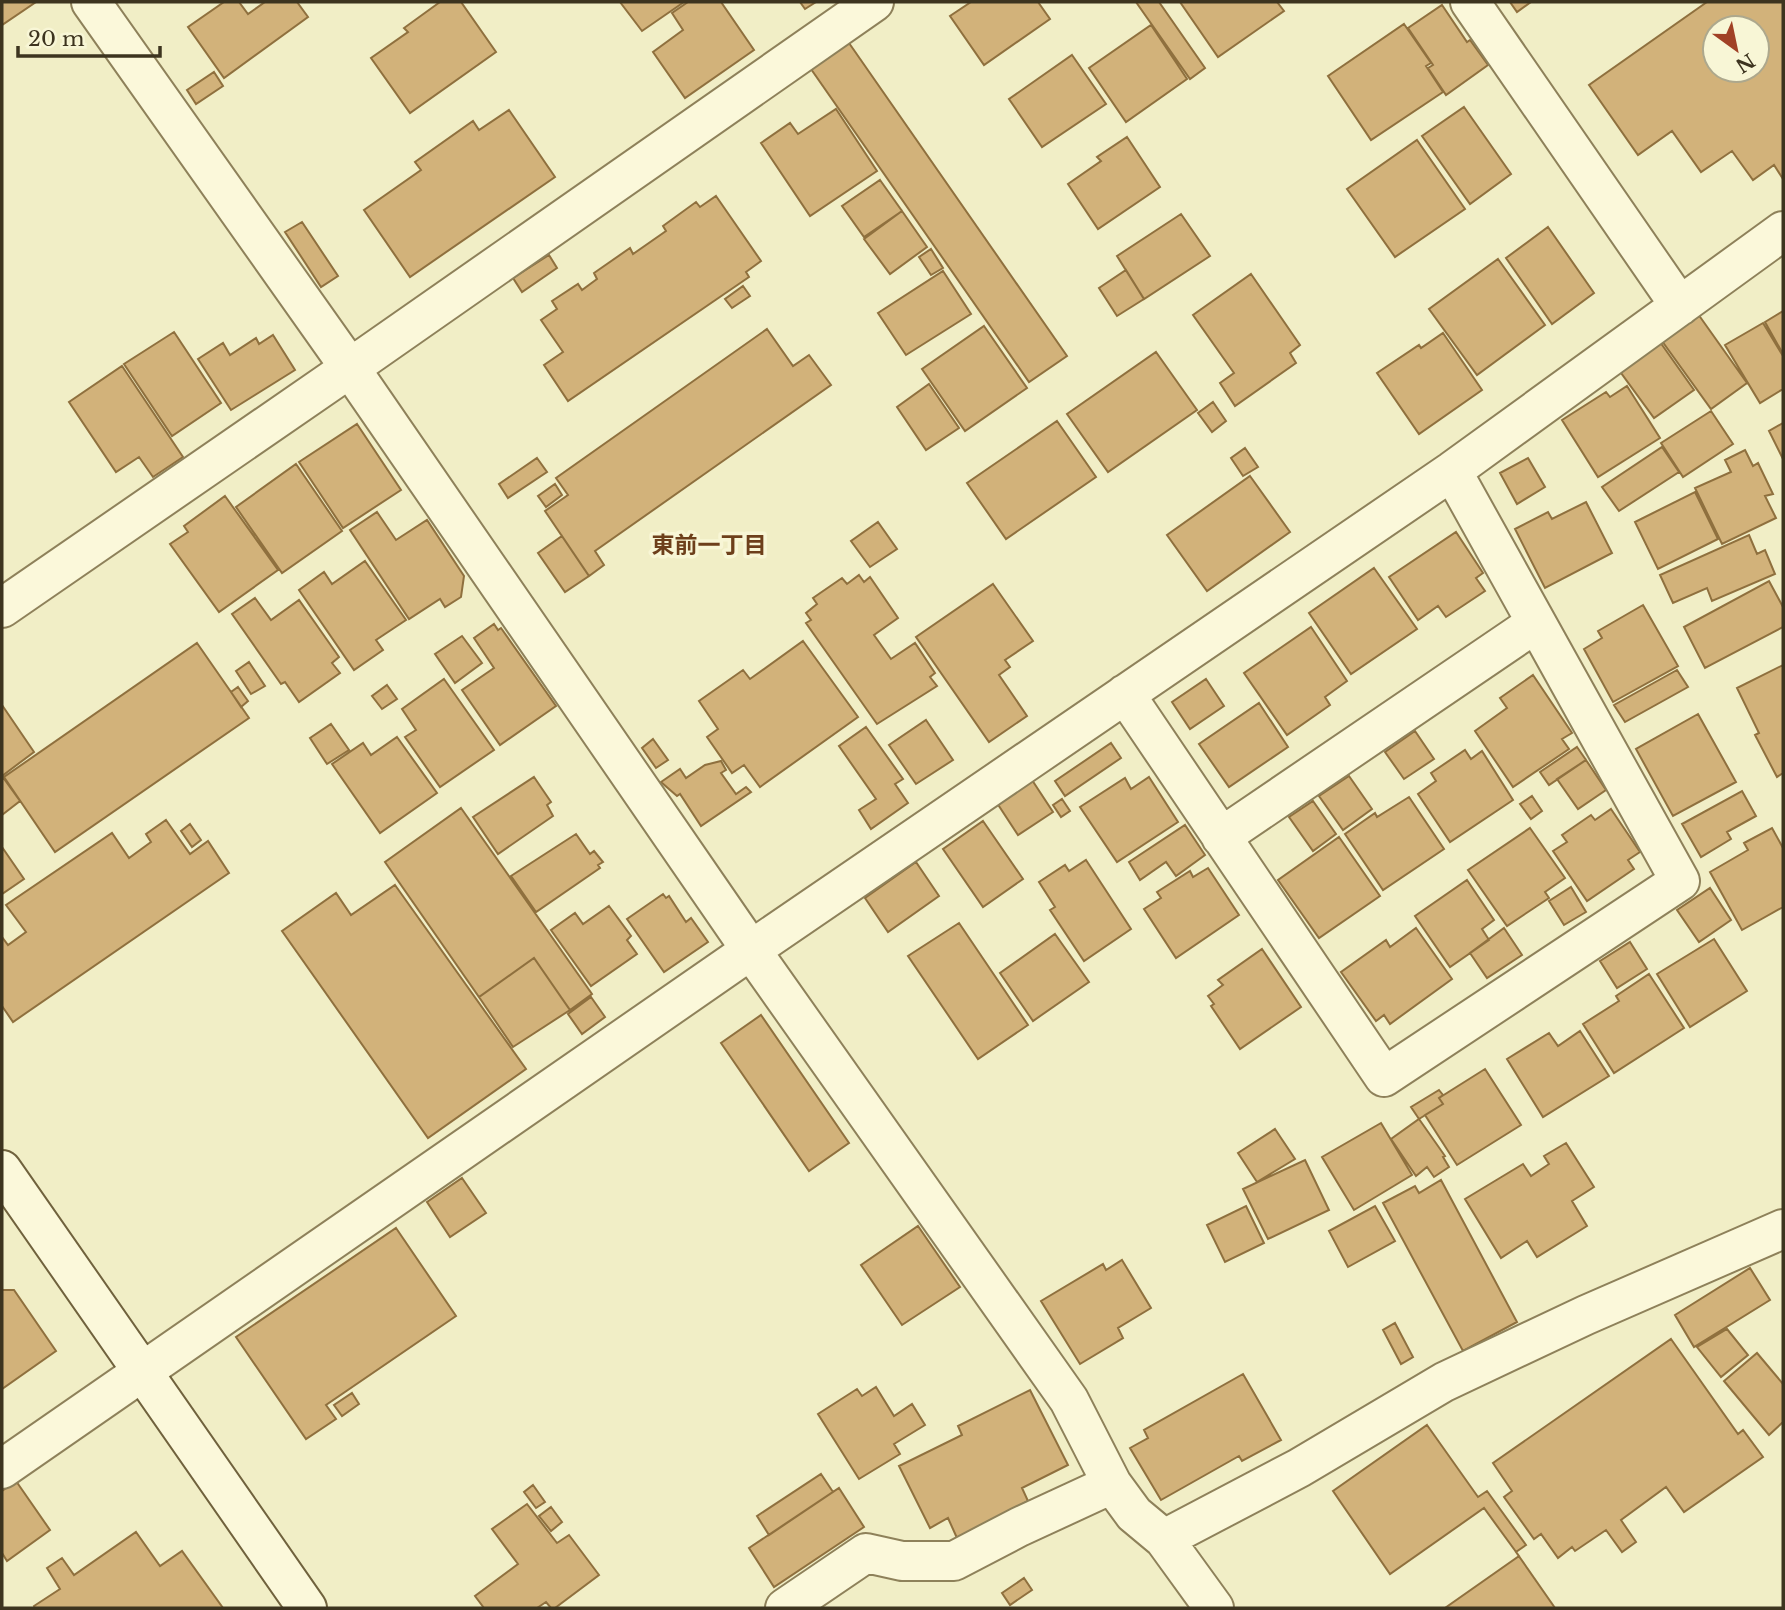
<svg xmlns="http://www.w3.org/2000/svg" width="1785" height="1610" font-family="'Libre Baskerville','Noto Sans JP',serif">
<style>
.building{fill:#d2b27a;stroke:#8f703e;stroke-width:2;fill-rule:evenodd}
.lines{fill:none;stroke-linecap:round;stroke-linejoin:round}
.street-casing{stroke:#8e815a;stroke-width:42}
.secondary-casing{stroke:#70623d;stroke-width:42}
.street{stroke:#fbf8da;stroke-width:38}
.secondary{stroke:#fbf8da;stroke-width:38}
.labels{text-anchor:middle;stroke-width:7;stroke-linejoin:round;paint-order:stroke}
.neighbourhood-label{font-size:23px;font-weight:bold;fill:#6d3f1b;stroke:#f8f6d6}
</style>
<rect width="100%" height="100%" fill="#f1eec6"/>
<path class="building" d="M2,2H36L2,25Z
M224,2H239L248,14L265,2H297L308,17L224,78L188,27Z
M440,2H461L496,52L410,113L371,58L408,32L404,28Z
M620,2H684L642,31Z
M688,2H721L754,50L685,98L653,52L683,30L672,13Z
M800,2H816L805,9Z
M971,2H1038L1050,19L984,65L950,16Z
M1136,2H1159L1205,68L1190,79Z
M1180,2H1277L1284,11L1218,57Z
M1510,2H1531L1517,12Z
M1707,2H1783V179L1774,165L1753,180L1732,151L1701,172L1672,131L1638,155L1589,85ZM1715,28H1757V70H1715Z
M1442,5L1467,42L1470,40L1488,65L1446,95L1428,68L1433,65L1408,28Z
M1404,24L1431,63L1426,66L1443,92L1371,140L1328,76Z
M1151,25L1187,79L1126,122L1089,68Z
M849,43L1067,356L1029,382L811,69Z
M1072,55L1106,104L1042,147L1009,99Z
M214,72L223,86L196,104L187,90Z
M1464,107L1511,174L1470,204L1422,136Z
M836,109L877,171L810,216L761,143L790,123L798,134Z
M509,110L555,177L410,277L364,210L421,170L415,162L473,121L479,130Z
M1127,137L1160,187L1098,229L1068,184L1101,161L1097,157Z
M1417,140L1465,209L1395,257L1347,189Z
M880,180L902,211L864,237L842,206Z
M716,196L761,261L746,272L749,277L568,401L544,365L563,352L541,320L557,309L552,301L578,284L582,290L597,279L594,273L630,248L633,254L666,231L663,226L696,202L700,207Z
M902,211L927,247L890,274L864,239Z
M1181,214L1210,256L1144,299L1117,256Z
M302,222L338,276L321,287L285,232Z
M1548,227L1594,293L1552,324L1506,258Z
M931,249L943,268L931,275L919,257Z
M549,255L557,268L522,292L513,278Z
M1498,259L1545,325L1477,375L1429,309Z
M1126,270L1144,299L1117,316L1099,288Z
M943,271L971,314L906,355L878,313Z
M1251,274L1300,345L1290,353L1296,363L1235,406L1220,383L1234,373L1193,315Z
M743,286L750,296L732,308L725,299Z
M1783,311V354L1765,322Z
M1698,314L1747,383L1711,409L1662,341Z
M1763,323L1783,356V389L1760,403L1725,345Z
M984,326L1027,388L965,431L922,369Z
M767,329L793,366L809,355L831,385L595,551L604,565L589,576L545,511L568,495L556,478Z
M174,332L221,403L172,436L124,364Z
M1443,333L1482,390L1419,434L1377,373L1419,345L1421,348Z
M273,335L295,370L231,410L198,359L223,343L230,355L256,338L259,344Z
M1660,342L1694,390L1654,418L1616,366Z
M1156,352L1197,410L1108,472L1067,414Z
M122,366L183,457L153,477L139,457L116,472L69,402Z
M929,384L959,428L926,450L897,407Z
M1627,386L1660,438L1598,477L1562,420L1606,392L1610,397Z
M1213,402L1226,421L1212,432L1198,413Z
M1711,411L1733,444L1683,477L1661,443Z
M1057,421L1096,477L1006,539L967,483Z
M1783,423V459L1769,431Z
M357,424L401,490L343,528L299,462Z
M1662,447L1679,472L1619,511L1602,487Z
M1245,448L1258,467L1243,476L1231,458Z
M1745,450L1753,466L1758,463L1773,494L1765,496L1776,518L1722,544L1695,488L1731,472L1725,460Z
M537,458L547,472L508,498L499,484Z
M1528,458L1545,487L1517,504L1500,473Z
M296,464L342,531L282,573L236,507Z
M1250,476L1290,532L1207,591L1167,535Z
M555,484L562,495L546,507L538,496Z
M1695,492L1718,539L1658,569L1635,522Z
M225,496L278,570L219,612L170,544L188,532L184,526Z
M1586,502L1612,553L1545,588L1515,529L1548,512L1552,519Z
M377,512L396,540L427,520L464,576L461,597L445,607L440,599L409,619L350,530Z
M878,522L897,549L870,567L851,541Z
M1456,532L1483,573L1476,578L1485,591L1446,617L1438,606L1418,620L1389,577Z
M1749,535L1757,554L1765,550L1775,574L1712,601L1707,588L1673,603L1660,575Z
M562,536L589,576L565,592L538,553Z
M365,561L406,620L376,640L383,650L354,670L299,590L324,572L332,584Z
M1374,568L1417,629L1351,674L1309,613Z
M859,575L864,582L870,577L898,618L874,635L891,659L915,643L935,673L930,677L937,686L877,724L806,623L811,620L806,613L817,604L813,598L842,578L847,584Z
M1769,581L1783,607V627L1705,668L1684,627Z
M993,584L1033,641L1005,660L1010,667L999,675L1027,716L989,742L916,637Z
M255,598L271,620L299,600L339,657L332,663L340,673L299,702L285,682L281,684L232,614Z
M1643,605L1678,666L1613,702L1584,649L1602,638L1598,631Z
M494,624L498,630L501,628L556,706L500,745L462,690L494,668L474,638Z
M1311,627L1347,681L1325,697L1330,705L1287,735L1244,673Z
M462,636L482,663L455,683L435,654Z
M803,641L858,717L760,787L744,765L732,773L707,737L718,729L699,701L743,670L750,679Z
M197,643L249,718L55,852L4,777Z
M249,662L265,686L251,694L236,671Z
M1783,665V773L1777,777L1755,735L1759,733L1737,688Z
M1677,670L1688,687L1625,722L1614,705Z
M1533,675L1572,733L1562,739L1569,749L1513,787L1475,731L1507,708L1500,698Z
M444,679L494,750L440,787L405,737L416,730L402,709Z
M1206,679L1224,706L1190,729L1172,702Z
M387,685L397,699L382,709L372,696Z
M238,687L248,701L241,707L231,692Z
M1259,703L1288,747L1229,787L1199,744Z
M2,705L34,752L2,776Z
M1698,714L1736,782L1673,816L1636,749Z
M926,720L953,760L916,784L889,745Z
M331,724L349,750L327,764L310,738Z
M866,727L903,779L895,784L908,803L871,829L859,810L876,799L839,746Z
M1415,731L1434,759L1404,779L1385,752Z
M397,737L437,793L380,833L332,764L363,743L371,755Z
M653,739L668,760L656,768L642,748Z
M1111,743L1121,758L1065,796L1055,781Z
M1577,747L1586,760L1549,785L1540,772Z
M1465,750L1471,759L1482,751L1513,800L1450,842L1418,794L1436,781L1431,773Z
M1586,760L1606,790L1578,809L1557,779Z
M721,761L726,770L721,773L736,794L746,787L751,792L701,826L680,794L677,796L661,782L680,769L686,778L705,765Z
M2,776L20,801L2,815Z
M1349,776L1372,809L1343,830L1319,796Z
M534,777L551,802L547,805L553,816L498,854L473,817Z
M1149,777L1178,822L1117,862L1080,807L1125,778L1131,789Z
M1032,780L1053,812L1018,835L997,803Z
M1742,791L1756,816L1727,832L1731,839L1701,857L1682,824Z
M1532,796L1542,811L1531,819L1520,804Z
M1409,797L1444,849L1383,890L1345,834L1375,813L1377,817Z
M1062,799L1070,811L1061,817L1053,805Z
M1313,801L1336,834L1313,851L1289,817Z
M461,808L592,994L570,1010L534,958L479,997L385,862Z
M1611,809L1640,852L1628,860L1634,869L1587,901L1553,851L1567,842L1562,835L1591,815L1595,820Z
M166,820L190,854L208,841L229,873L13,1022L2,1006V937L8,945L26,932L6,905L112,833L129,858L151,842L146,834Z
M983,821L1023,879L983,907L943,849Z
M190,824L201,840L192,847L181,831Z
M1185,825L1205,855L1176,876L1166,862L1140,880L1129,862Z
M1530,828L1565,878L1545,892L1549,898L1507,926L1468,870Z
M1772,828L1783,848V907L1742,930L1710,872L1748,850L1744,843Z
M576,834L590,854L594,851L603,862L598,865L600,868L536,912L511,876Z
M1339,837L1380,896L1319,938L1278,880Z
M2,847L24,879L2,894Z
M1086,860L1131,929L1084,961L1050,910L1055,907L1039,882L1065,865L1069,871Z
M916,862L939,896L888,932L865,898Z
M1208,868L1239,915L1176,958L1144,909L1161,898L1157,892L1190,871L1193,877Z
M1467,880L1494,920L1482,929L1489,940L1450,967L1415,916Z
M395,885L526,1069L428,1138L282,931L336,893L351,915Z
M1571,887L1586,912L1564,925L1549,901Z
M1710,888L1731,920L1699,942L1677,910Z
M663,894L666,898L669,896L686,922L691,918L708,942L664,972L627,919Z
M609,906L631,936L627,940L637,954L591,986L551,930L575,913L583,924Z
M959,923L1028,1025L978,1059L908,956Z
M1416,928L1452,979L1390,1024L1384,1015L1376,1021L1341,972L1386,940L1390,947Z
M1504,928L1522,955L1487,978L1470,953Z
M1055,934L1089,982L1033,1021L1000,973Z
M1714,939L1747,991L1690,1027L1657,974Z
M1630,942L1647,969L1617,988L1600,961Z
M1262,949L1301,1007L1240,1049L1211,1006L1214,1004L1208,996L1223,985L1218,980Z
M534,958L570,1010L513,1047L479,997Z
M1649,974L1684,1028L1614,1073L1583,1024L1619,1001L1616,996Z
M591,997L605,1017L582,1034L568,1014Z
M761,1015L849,1143L809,1171L721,1043Z
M1580,1031L1609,1076L1543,1117L1507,1059L1549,1033L1558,1046Z
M1485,1069L1521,1125L1457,1165L1425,1115L1443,1104L1439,1098Z
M1439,1090L1443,1095L1439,1098L1443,1104L1419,1119L1411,1107Z
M1419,1119L1445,1156L1443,1157L1449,1167L1434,1177L1427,1167L1416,1176L1391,1139Z
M1381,1123L1412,1175L1354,1210L1322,1157Z
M1275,1129L1295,1159L1257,1182L1238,1153Z
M1566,1143L1594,1187L1572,1201L1587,1226L1537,1257L1527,1241L1501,1258L1465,1199L1523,1164L1531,1176L1549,1164L1544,1156Z
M1305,1160L1329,1210L1268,1239L1243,1189Z
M462,1178L486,1213L450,1237L427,1202Z
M1441,1180L1517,1322L1463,1351L1383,1203L1415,1186L1419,1193Z
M1246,1206L1264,1243L1225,1262L1207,1225Z
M1375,1206L1395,1241L1348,1267L1329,1231Z
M918,1226L960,1287L902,1325L861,1265Z
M396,1228L456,1316L326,1405L336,1419L306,1439L236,1337Z
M1122,1260L1151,1308L1118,1328L1123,1338L1080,1364L1041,1301L1103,1264L1106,1270Z
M1750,1268L1770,1300L1694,1347L1675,1315Z
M2,1290H14L56,1351L2,1389Z
M1395,1323L1413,1357L1401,1364L1383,1330Z
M1727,1329L1748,1355L1721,1377L1697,1347Z
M1671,1339L1738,1434L1743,1430L1763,1457L1684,1512L1666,1487L1621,1520L1636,1542L1622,1552L1606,1530L1575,1551L1572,1547L1558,1558L1541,1534L1534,1539L1504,1497L1512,1491L1493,1463Z
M1757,1353L1783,1384V1422L1769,1435L1724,1381Z
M1243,1374L1281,1440L1242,1461L1239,1456L1161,1500L1130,1448L1148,1438L1144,1430Z
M876,1387L894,1416L912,1404L925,1425L894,1444L900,1454L859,1479L818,1414L857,1389L862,1396Z
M1030,1390L1068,1465L1022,1488L1028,1501L957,1538L948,1518L930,1528L899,1466L962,1435L958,1426Z
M352,1393L359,1404L342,1416L334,1405Z
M1427,1425L1478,1497L1487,1491L1526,1545L1516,1552L1555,1608H1445L1519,1556L1484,1508L1390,1574L1333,1491Z
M821,1474L833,1492L769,1535L757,1516Z
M16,1481L50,1530L7,1561L2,1553V1491Z
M533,1485L545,1502L536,1508L524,1492Z
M839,1488L864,1527L774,1587L749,1548Z
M527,1504L557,1543L569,1535L599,1575L555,1608H551L546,1602L537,1608H484L475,1596L518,1564L492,1529Z
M551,1507L562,1522L551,1531L539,1516Z
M136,1532L160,1566L182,1551L223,1608H35L34,1606L60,1589L47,1568L62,1558L74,1575Z
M1024,1578L1032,1590L1010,1605L1002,1593Z"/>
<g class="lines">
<defs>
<path id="street" d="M91,2L350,368L751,950L1069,1400L1112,1484L1134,1514L1164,1539L1214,1608
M1470,2L1680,306
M2,608L350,368L874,2
M1125,694L1384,1077L1680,881L1452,471
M1221,837L1536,623
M2,1469L751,950L1452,471L1783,231
M1164,1539L1299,1468L1444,1382L1586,1315L1783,1229
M785,1608L866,1553L902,1561H954L1019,1527L1112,1484"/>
<path id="secondary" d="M2,1170L307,1608"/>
</defs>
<use href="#street" class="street-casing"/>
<use href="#secondary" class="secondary-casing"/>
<use href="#street" class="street"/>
<use href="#secondary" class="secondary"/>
</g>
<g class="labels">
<g class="neighbourhood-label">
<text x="709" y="553">東前一丁目</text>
</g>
</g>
<rect width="1785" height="1610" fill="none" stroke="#3d341f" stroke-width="7"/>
<g transform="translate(1736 49) rotate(147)"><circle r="33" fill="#f8f6d6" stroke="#ada88d" stroke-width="2"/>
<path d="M0-5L12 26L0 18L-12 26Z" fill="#a14126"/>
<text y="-10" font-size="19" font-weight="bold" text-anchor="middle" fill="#3d341f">N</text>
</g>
<path d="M18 46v10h142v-10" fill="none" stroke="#3d341f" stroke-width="3.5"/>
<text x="28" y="46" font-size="21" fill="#3d341f" stroke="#f8f6d6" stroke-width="5" paint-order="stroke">20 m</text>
</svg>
